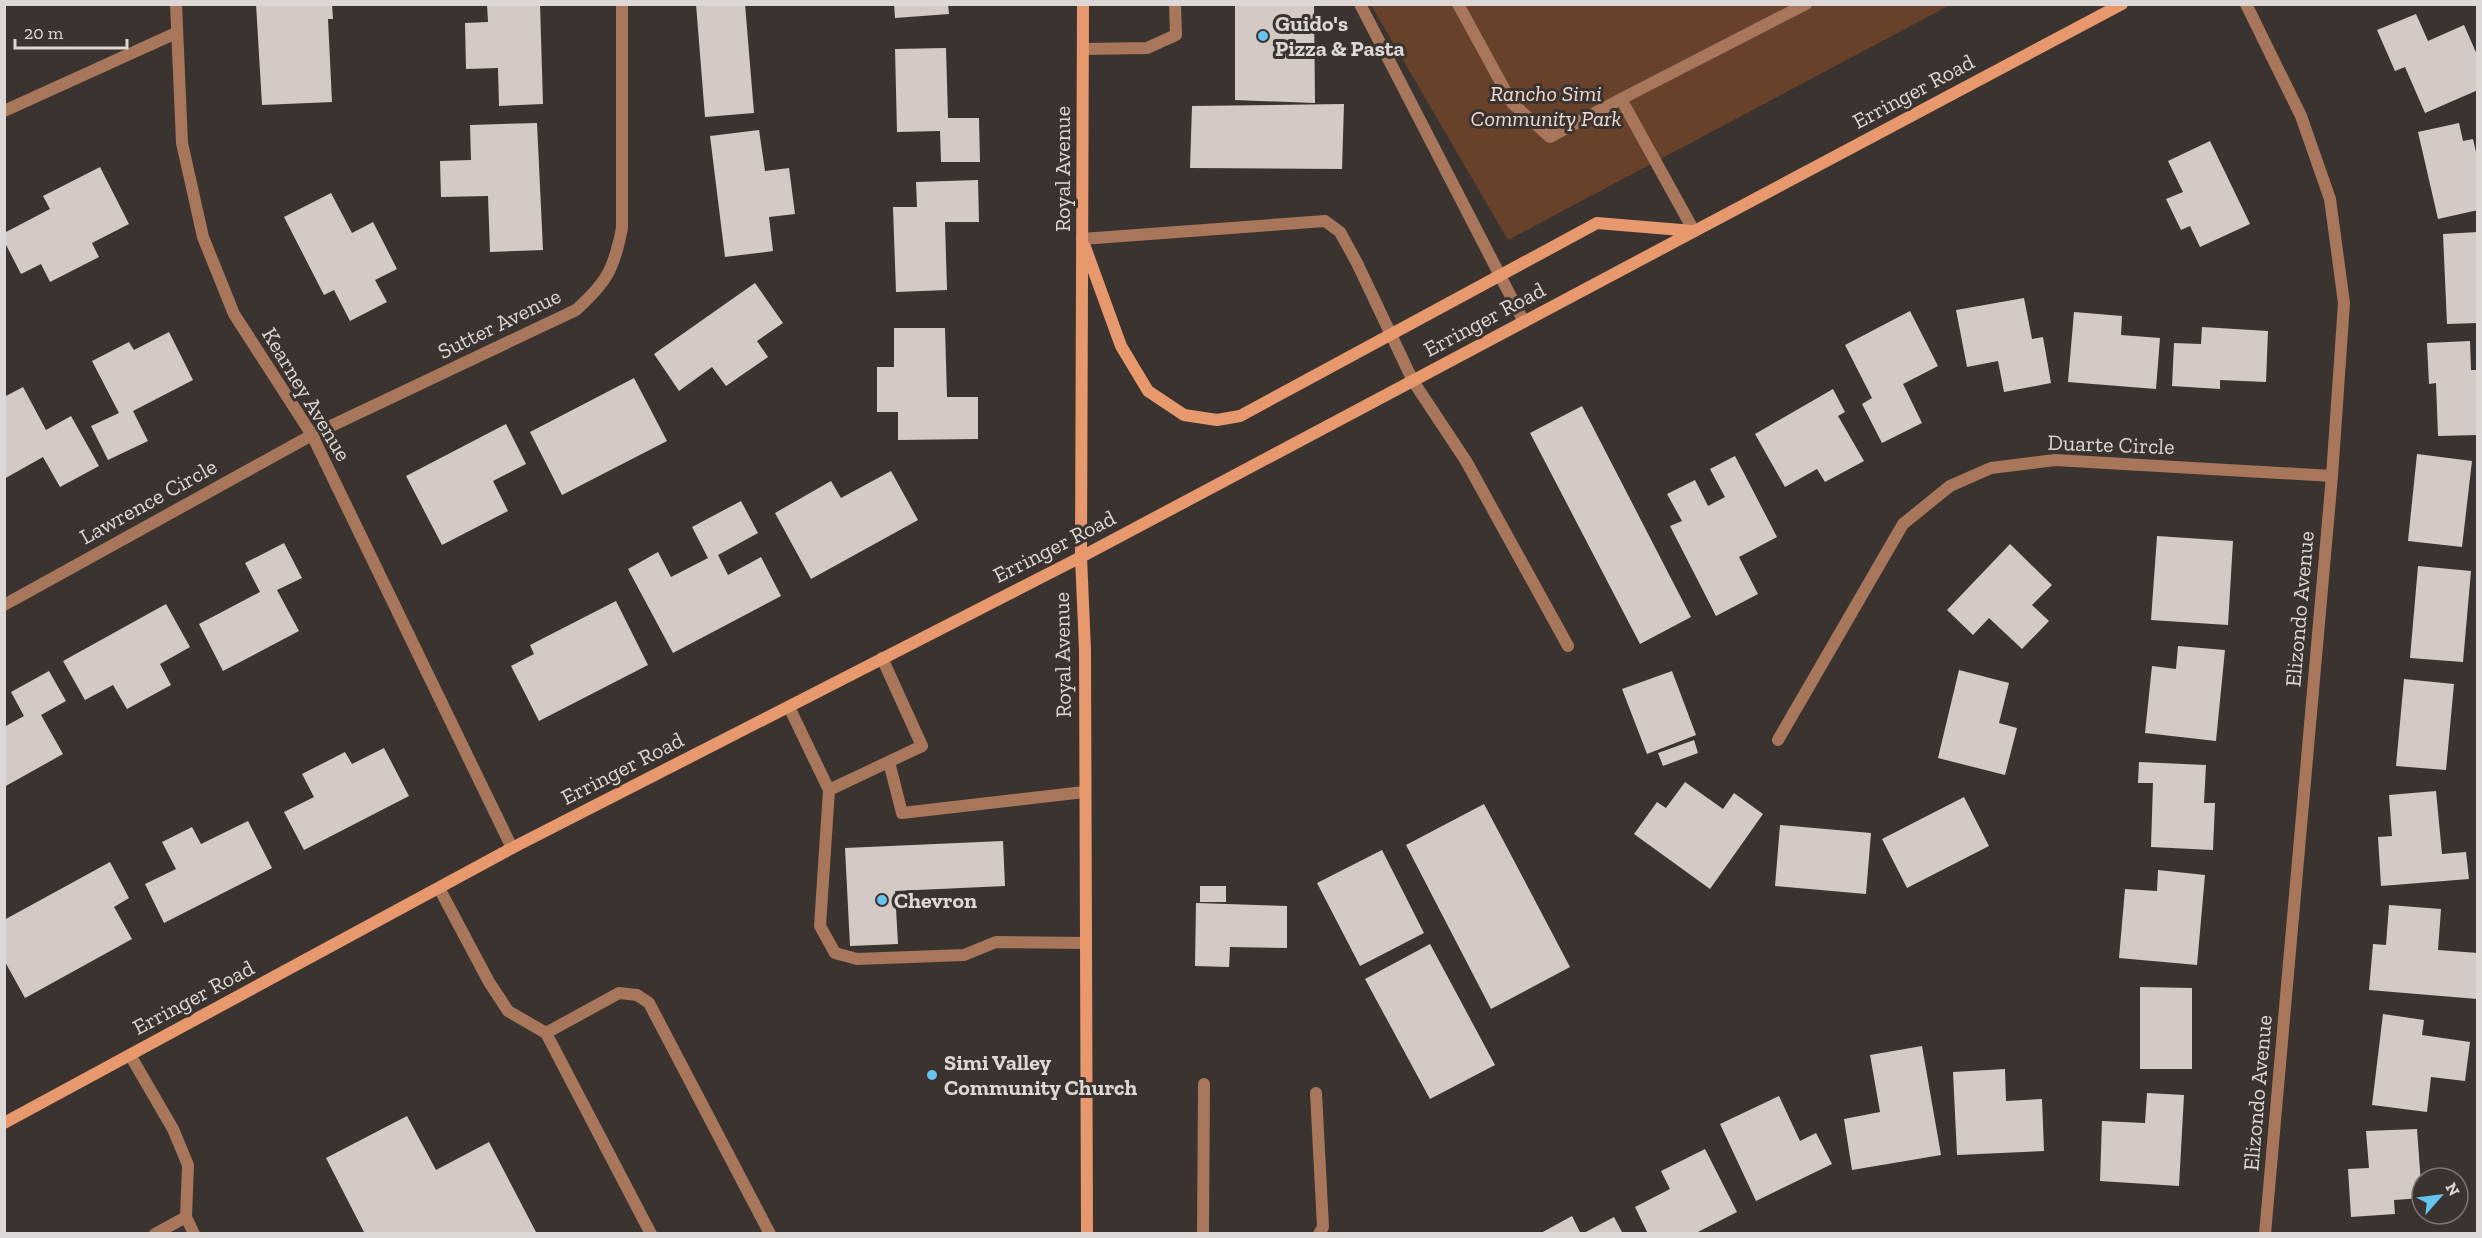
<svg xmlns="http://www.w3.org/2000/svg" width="2482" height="1238" font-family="'Zilla Slab',serif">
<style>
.green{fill:#68412b}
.building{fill:#d4cac5}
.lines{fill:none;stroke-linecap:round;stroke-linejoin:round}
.service{stroke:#a7765b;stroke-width:12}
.minor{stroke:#a7765b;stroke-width:12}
.secondary{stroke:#e7996d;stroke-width:12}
.poi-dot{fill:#66c4ef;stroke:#3b332f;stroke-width:2}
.labels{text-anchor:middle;stroke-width:6;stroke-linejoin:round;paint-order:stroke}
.poi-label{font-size:22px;font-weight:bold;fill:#ddd8d6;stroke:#3b332f;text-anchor:start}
.street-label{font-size:22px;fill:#ddd8d6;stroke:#3b332f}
.park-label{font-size:22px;font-style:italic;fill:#f1dcd2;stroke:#3b332f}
</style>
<rect width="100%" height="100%" fill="#3b332f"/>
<path class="green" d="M1371,5H1950L1508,240Z"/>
<path class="building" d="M256,4H332L333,19H328L332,102L262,105Z
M487,4H540L543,104L499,106L498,68L466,69L465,23L488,22Z
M696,4H745L754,113L705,117Z
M894,4H948L949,14L895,18Z
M1235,4H1314L1315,103L1235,100Z
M2416,14L2428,41L2464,25L2478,57V90L2425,113L2405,67L2395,71L2377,30Z
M946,48L948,118H979L980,162H941L940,131L897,132L895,49Z
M1344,104L1342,169L1190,168L1192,106Z
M537,123L543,250L490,252L488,196L441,197L440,161L471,160L470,125Z
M2459,123L2463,141L2473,139L2478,161V210L2438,219L2418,132Z
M759,130L765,171L789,168L795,214L769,217L773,251L725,257L710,136Z
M2210,141L2250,224L2200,247L2190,226L2181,230L2166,199L2183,192L2168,161Z
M100,167L129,224L92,243L99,257L50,282L41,264L21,274L4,241V233L50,209L43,196Z
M978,180L979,222H945L947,290L896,292L893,207H917L916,182Z
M331,193L352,233L373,222L397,269L375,280L387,302L350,321L334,290L324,295L284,217Z
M2478,232V323L2447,324L2443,234Z
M755,283L783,323L757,341L768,357L726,386L712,367L679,391L654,354Z
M2024,298L2032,339L2043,337L2051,383L2004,392L1998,361L1967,367L1956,310Z
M1910,311L1938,366L1903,384L1922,423L1882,443L1862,404L1872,398L1845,345Z
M2074,312L2122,316L2121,335L2160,338L2156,389L2068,382Z
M2202,327L2268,331L2266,382L2220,380V389L2172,386L2174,343L2201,344Z
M894,328H945L947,397H978V439L898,440V412H877V367H894Z
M169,332L193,380L133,411L148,441L108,460L91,426L119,413L92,361L129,342L134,350Z
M2470,341L2471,370H2478V435L2438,436L2436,383L2429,384L2427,343Z
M634,378L667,441L562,495L530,432Z
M23,387L46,430L71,416L99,466L60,487L43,457L4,479V397Z
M1833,389L1845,412L1838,416L1864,461L1825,482L1817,469L1785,487L1755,434Z
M1582,406L1691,617L1640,644L1530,433Z
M506,424L526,464L493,481L508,511L442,545L406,476Z
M2417,454L2472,461L2462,547L2408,541Z
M1735,456L1777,537L1739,557L1758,594L1716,616L1670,526L1682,521L1667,494L1695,480L1708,506L1725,497L1710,469Z
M891,471L918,520L811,579L775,513L831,481L841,498Z
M741,501L758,533L718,555L728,575L761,557L781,596L673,653L628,569L658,552L671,577L708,558L692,527Z
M2157,536L2233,541L2228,625L2151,620Z
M284,543L302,578L277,590L299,631L223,671L199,624L260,592L245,563Z
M2010,544L2052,585L2032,605L2049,621L2022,649L1989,618L1973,635L1947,610Z
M2418,566L2471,571L2463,662L2410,658Z
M616,601L648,665L539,721L511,666L534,654L530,645Z
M166,604L190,647L160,664L171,685L127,709L113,685L85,700L63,661Z
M2178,646L2225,650L2216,741L2145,733L2152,666L2176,669Z
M1959,670L2009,683L1999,723L2017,728L2005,775L1938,758Z
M49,671L66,701L41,715L63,754L4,787V727L24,716L11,692Z
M1672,671L1696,735L1647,754L1622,689Z
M2404,679L2454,684L2446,770L2396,766Z
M1694,740L1698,753L1663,766L1658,753Z
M384,748L409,796L304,850L284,812L314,797L302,774L345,752L352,764Z
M2139,762L2206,765L2204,803H2215L2213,850L2151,847L2153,783H2138Z
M1685,782L1723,809L1734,793L1763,814L1710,889L1634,834L1657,802L1666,808Z
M2436,791L2442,854L2466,852L2469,879L2381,886L2378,837L2392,836L2389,795Z
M1964,797L1989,846L1907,888L1882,839Z
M1484,804L1570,967L1491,1009L1406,845Z
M248,821L272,868L164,923L145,884L176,869L162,842L192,827L201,844Z
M1780,825L1871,833L1866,894L1775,886Z
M1003,841L1005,886L895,891L898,944L850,946L845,848Z
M1382,850L1424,933L1360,966L1317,883Z
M110,862L129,898L114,907L132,939L25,998L4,960V920Z
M2158,870L2205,875L2197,965L2119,958L2125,889L2157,891Z
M1200,886H1226V902H1200Z
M1196,903L1287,906V948L1230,947L1229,967L1195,966Z
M2389,905L2441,909L2438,950L2478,953L2477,999L2369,990L2373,944L2386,945Z
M1430,944L1495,1065L1430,1099L1365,979Z
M2140,987L2192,988V1069H2140Z
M2383,1014L2424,1020L2422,1035L2470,1042L2465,1081L2431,1077L2427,1112L2372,1105Z
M1922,1046L1941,1155L1852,1170L1844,1119L1880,1112L1870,1055Z
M2005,1069L2006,1101L2042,1099L2044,1151L1957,1155L1953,1072Z
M2147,1093L2184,1095L2179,1186L2100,1181L2102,1121L2145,1123Z
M1779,1096L1800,1141L1816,1133L1832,1164L1756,1201L1720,1124Z
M407,1116L436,1170L489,1142L537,1234H365L326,1158Z
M2417,1129L2422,1198L2394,1200L2395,1214L2351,1217L2348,1169L2369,1168L2366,1131Z
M1705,1149L1737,1212L1694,1234H1648L1635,1207L1670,1189L1661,1171Z
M1572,1216L1581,1234H1539Z
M1614,1217L1623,1234H1582Z"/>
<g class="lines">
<path class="service" d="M1360,4L1524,322
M1458,4L1512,103L1550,137L1621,99L1694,231
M1083,49L1147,48L1176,35L1175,4
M1621,99L1806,4
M1082,239L1325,221L1340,232L1357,263L1413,381L1466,461L1568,646
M789,707L829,790L820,926L835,953L857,959L964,955L996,942L1086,943
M889,762L902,813L1084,792
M829,790L922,746L882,658
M439,888L489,982L508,1011L546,1033L651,1234
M546,1033L619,993L637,995L649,1003L770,1234
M130,1055L173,1129L188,1165L186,1217L194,1234
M1316,1093L1323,1227L1319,1234
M155,1234L186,1217
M1203,1234L1204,1084"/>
<path class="minor" d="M176,4L182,143L203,237L234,314L312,435L512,848
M2246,4L2301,116L2330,199L2344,303L2332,476L2265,1234
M4,111L176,33
M4,605L312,435L576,310C607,282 614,269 622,228V4
M1778,740L1903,524L1950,486L1991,468L2055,460L2332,476"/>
<path class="secondary" d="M1083,4L1081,557L1085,650L1087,1234
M1085,247L1121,346L1148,391L1184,415L1217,420L1240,416L1597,223L1693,231
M4,1123L512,848L1081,557L2122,4"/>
</g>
<g class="poi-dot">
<circle cx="1263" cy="36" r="6"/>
<circle cx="882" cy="900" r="6"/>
<circle cx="932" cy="1075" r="6"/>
</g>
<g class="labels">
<g class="poi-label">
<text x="1275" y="31">Guido's<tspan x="1275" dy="25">Pizza &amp; Pasta</tspan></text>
<text x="894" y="908">Chevron</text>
<text x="944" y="1070">Simi Valley<tspan x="944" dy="25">Community Church</tspan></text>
</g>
<g class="street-label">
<text transform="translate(1913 91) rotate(-28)" y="8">Erringer Road</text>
<text transform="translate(1062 169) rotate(-90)" y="8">Royal Avenue</text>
<text transform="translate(1484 319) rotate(-28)" y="8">Erringer Road</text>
<text transform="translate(499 323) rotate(-26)" y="8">Sutter Avenue</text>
<text transform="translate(307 394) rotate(59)" y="8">Kearney Avenue</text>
<text transform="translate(2111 444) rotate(2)" y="8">Duarte Circle</text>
<text transform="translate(148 501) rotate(-29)" y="8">Lawrence Circle</text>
<text transform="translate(1054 546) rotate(-27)" y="8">Erringer Road</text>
<text transform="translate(2299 609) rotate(-85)" y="8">Elizondo Avenue</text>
<text transform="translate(1062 655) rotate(-91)" y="8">Royal Avenue</text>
<text transform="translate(622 768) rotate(-27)" y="8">Erringer Road</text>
<text transform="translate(193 997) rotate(-28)" y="8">Erringer Road</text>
<text transform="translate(2257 1093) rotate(-85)" y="8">Elizondo Avenue</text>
</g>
<g class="park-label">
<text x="1546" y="101">Rancho Simi<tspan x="1546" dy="25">Community Park</tspan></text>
</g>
</g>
<rect width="2482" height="1238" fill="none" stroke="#ddd8d6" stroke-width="12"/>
<g transform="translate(2440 1196) rotate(62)"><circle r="28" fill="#3b332f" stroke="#7c7572" stroke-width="1.5"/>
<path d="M0-4.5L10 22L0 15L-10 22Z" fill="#66c4ef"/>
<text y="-9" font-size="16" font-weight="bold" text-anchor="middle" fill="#ddd8d6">N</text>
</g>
<path d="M15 39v9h112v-9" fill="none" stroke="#ddd8d6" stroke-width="3"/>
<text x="24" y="39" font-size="18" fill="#ddd8d6" stroke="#3b332f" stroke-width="4.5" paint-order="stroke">20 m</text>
</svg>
